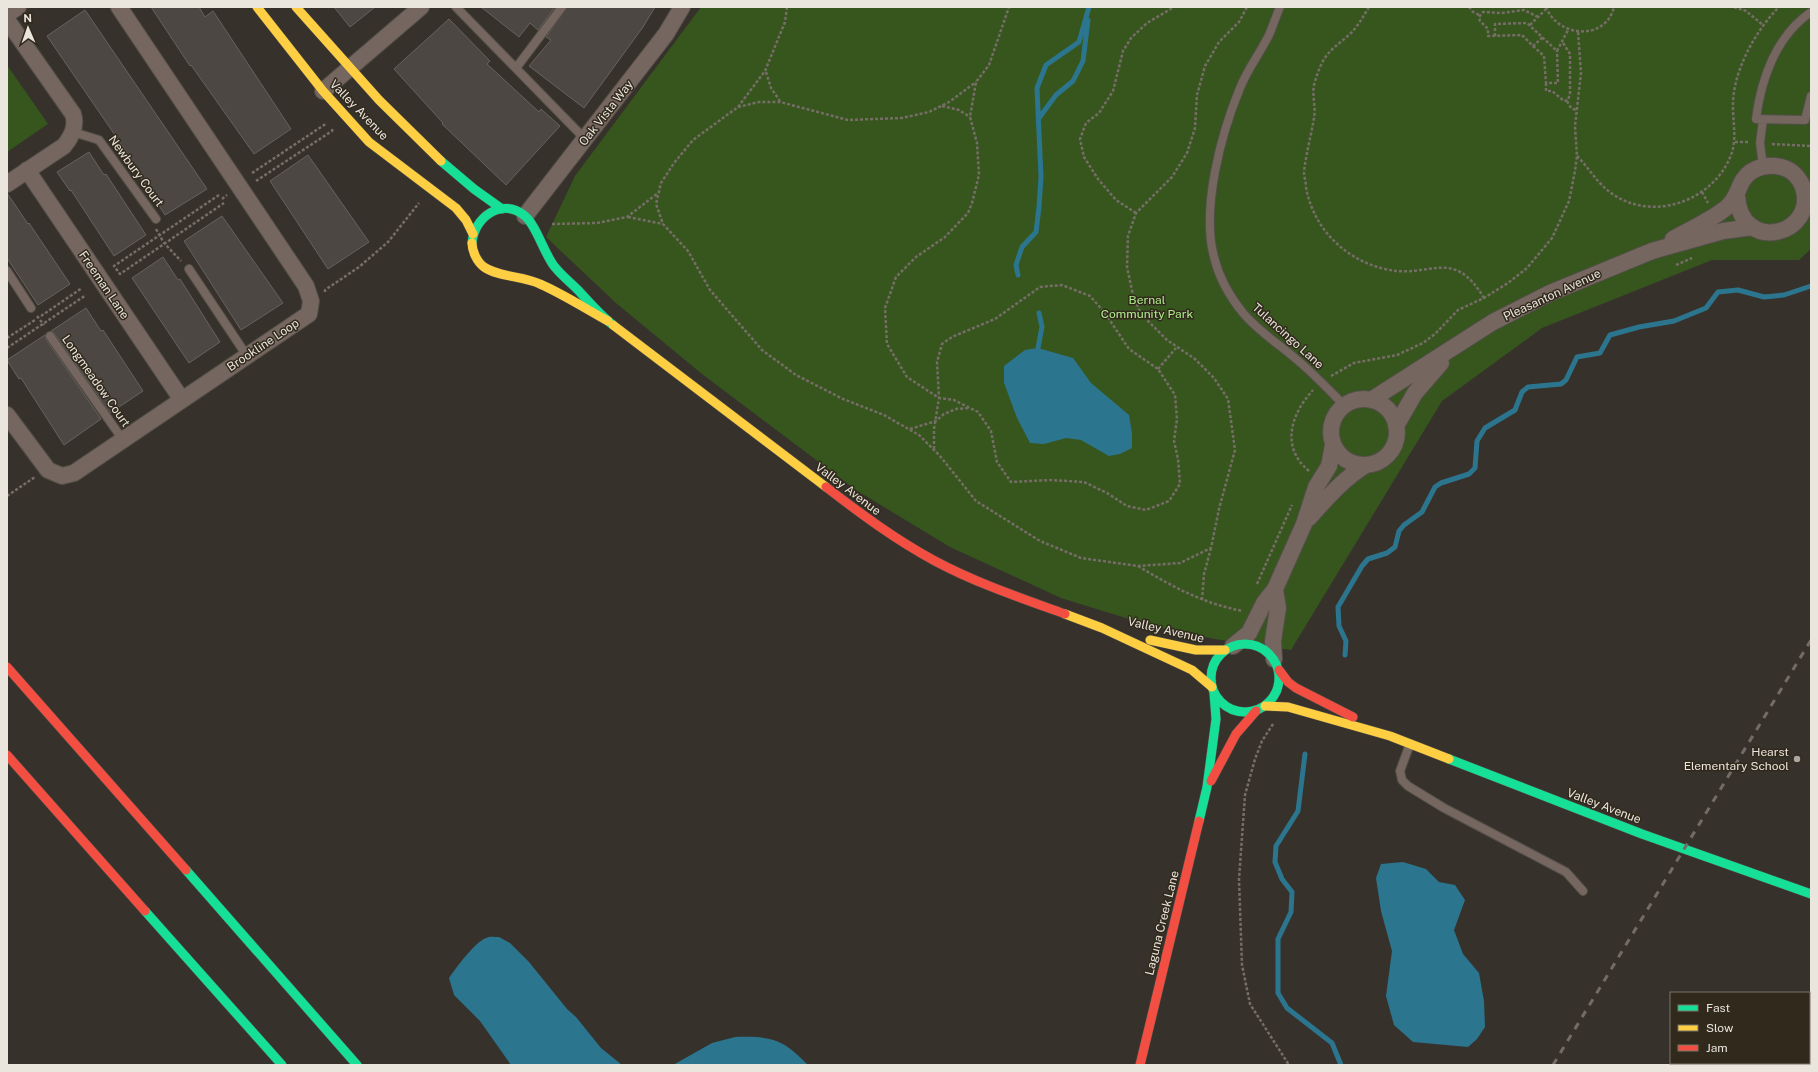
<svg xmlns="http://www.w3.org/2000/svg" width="1818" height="1072" font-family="'Public Sans',sans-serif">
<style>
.green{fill:#36561e}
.water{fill:#2c758e}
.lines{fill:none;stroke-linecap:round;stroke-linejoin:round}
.stream{stroke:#2c758e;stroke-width:5}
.building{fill:#4c4742;stroke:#67625d}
.lane-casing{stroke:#524e48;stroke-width:10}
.street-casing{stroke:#524e48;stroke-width:18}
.fast-casing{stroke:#524e48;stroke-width:10}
.slow-casing{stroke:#524e48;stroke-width:10}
.jam-casing{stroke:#524e48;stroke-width:10}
.path{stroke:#776d67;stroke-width:2.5;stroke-dasharray:3 2;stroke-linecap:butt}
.lane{stroke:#75665f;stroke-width:8}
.street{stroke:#75665f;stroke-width:16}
.fast{stroke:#16e098;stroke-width:9}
.slow{stroke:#ffcf43;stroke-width:9}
.jam{stroke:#f24e42;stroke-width:9}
.rail{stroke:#746b66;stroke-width:3;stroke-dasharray:7 7;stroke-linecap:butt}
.poi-dot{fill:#aba69f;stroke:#31291c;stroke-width:1.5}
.labels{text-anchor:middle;stroke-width:3;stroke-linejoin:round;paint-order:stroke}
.street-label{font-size:12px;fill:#eae5dd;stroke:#31291c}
.park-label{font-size:12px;fill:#afec8c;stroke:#31291c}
.poi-label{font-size:12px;fill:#eae5dd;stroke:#31291c;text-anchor:end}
</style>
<rect width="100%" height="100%" fill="#36322b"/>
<path class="green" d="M701,7H1811V249L1799,260H1712L1542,328L1442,401L1291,650L1215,639L1155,627L1061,598L950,547L856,490L702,374L616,303L546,237L575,176Z
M7,65L48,124L7,152Z"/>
<path class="water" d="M1038,348L1073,358L1091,383L1129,415L1132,433V448L1120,454L1109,456L1081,440L1066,438L1044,444L1030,443L1017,418L1004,383V366L1025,350Z
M1403,862L1426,869L1439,882L1455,885L1465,900L1454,930L1463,954L1479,973L1484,1001L1485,1027L1477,1039L1468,1047L1413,1042L1394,1025L1386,996L1392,951L1381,911L1376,878L1381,864Z
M499,937L510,943L529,962L567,1009L576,1017L601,1048L622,1065H511L480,1021L454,995L449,978C456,968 475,942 486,938C490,936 495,937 499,937Z
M735,1037C772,1036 783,1039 808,1065H673L712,1043Z"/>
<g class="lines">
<path class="stream" d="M1039,118L1056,95L1073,81L1083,61L1088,20
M1018,275L1016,265L1022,247L1036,232L1039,207L1041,177L1037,88L1046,65L1079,42L1089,7
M1038,348L1042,327L1039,313
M1345,655L1346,641L1339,626L1338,607L1362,566L1368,559L1387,553L1395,547L1399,531L1404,525L1422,512L1435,487L1441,483L1469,474L1475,468L1477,441L1485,428L1515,410L1522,392L1528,387L1561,384L1566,380L1577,357L1600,353L1610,335L1639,327L1674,321L1706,308L1718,292L1738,290L1764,297L1784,295L1811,286
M1305,754L1298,811L1276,846L1275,862L1282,879L1292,892L1291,912L1278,939V993L1287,1008L1332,1043L1341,1065"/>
</g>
<path class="building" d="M151,7H199L205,17L213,11L291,129L254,154L191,65L190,66Z
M334,7H375L350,27Z
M481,7H555L538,30L530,23L519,37Z
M567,7H655L643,27L584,108L529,66L551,40L546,37Z
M85,10L207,189L165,215L128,158L130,157L47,36Z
M449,19L490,61L487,64L539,112L541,109L560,126L506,185L442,124L443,123L394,69Z
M89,152L104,175L106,174L146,235L114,256L71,190L70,191L57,172Z
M308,155L369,242L328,269L270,181Z
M7,193L28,224L29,223L70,284L38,305L7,258Z
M222,216L283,303L241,330L184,241Z
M163,257L178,280L180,279L220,342L189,363L132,278Z
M86,308L101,331L103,330L143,391L110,413L54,333L51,331Z
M45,335L46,339L101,419L64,445L21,378L19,379L7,360Z"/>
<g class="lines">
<defs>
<path id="lane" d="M456,7L585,139
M1280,7C1276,16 1273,26 1269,35C1260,53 1247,70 1240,88C1221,134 1201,209 1214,257C1219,278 1230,297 1243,313C1258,331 1279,344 1296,359C1313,373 1328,389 1344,405
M1811,12C1776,36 1761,79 1756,119L1805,120L1811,96
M516,68L562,7
M1763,119L1760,143L1763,166
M73,132L99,140L156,219
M189,269L247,356
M7,271L31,308
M50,336L123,440
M1410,744L1400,771L1402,780L1408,786L1444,808L1566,872L1583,891"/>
<path id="street" d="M7,14L18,7
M7,20L73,114C77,126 72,136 64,146L7,184
M323,91L421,7
M27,170L182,400
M525,216L666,34L682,7
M1673,239C1691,229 1711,220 1726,208C1737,199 1737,190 1743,180C1753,165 1772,163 1787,169C1794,172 1800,180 1803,187C1818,235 1741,255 1737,196
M1331 432a33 33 0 1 1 66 0a33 33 0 1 1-66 0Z
M1371,400L1493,322L1550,293L1652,251L1723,231L1753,227
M7,415L48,470L62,476L74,473L309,314L311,301L306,286L119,7
M1396,426L1415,393L1441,363
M1309,518C1326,499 1343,479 1366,465
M1233,646L1249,633L1264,603L1275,589L1304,524L1316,487L1329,466L1333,445
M1274,659L1273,641L1278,608L1275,589"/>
<path id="fast" d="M441,161L474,189L502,209
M472,243C474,217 502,197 525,216C536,225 544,253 554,266C561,275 570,282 578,290C589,302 600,315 613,325
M1211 678a34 34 0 1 1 68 0a34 34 0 1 1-68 0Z
M1449,759L1642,834L1811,894
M1199,821L1207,787L1216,719L1214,693
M186,870L357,1065
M145,911L282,1065"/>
<path id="slow" d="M257,7L323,91L369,142L456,208L466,220L473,234
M296,7L379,100L441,161
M472,243C472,251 477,262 484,267C498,277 524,276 540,284C563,294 586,309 608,321
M613,325L826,487
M1065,614L1102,628L1192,670L1212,687
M1150,640L1196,650H1225
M1265,706L1288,707L1390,736L1449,759"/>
<path id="jam" d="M826,487C861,514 896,540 935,561C976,583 1021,598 1065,614
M7,667L186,870
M1279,670L1288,682L1296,688L1353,717
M7,755L145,911
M1211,781L1236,734L1256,711
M1140,1065L1199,821"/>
</defs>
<use href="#lane" class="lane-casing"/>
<use href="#street" class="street-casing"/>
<use href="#fast" class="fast-casing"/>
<use href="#slow" class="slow-casing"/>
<use href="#jam" class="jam-casing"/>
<path class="path" d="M787,7L785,22L765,71L738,107L693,140L674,163L661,183L656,204L663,224L688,251L710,290L762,350L796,375L843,399L884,415L919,435L940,456L976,501L1040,541L1081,558L1138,566L1180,563L1211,548L1219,509L1235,450L1228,399L1214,378L1195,359L1167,340L1141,314L1133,295L1127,267L1128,236L1136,213L1172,177L1187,153L1195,128L1197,95L1205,66L1219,42L1239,22L1247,7
M1369,7C1363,17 1358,26 1350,34C1339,44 1327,51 1321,65C1318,71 1316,78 1314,85C1312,96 1316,108 1314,118C1311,136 1306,154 1304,172C1304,177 1306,182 1306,187C1313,228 1345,260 1385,269C1430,280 1452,245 1484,298
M1469,7L1473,12L1479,15
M1546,7C1558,38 1606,41 1614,7
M1734,7L1746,11L1763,25
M1538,17L1524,10L1502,13L1483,12L1479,17L1480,21L1488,29V36L1522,35L1533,46L1543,37
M1530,25L1547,8
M1495,36V24L1527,23L1557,51L1568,30
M1533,46L1544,56L1546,83H1558L1557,51
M766,72L771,88L780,101
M1546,83V91H1552L1564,101L1568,100L1570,94V54L1562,41
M1567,101L1571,108L1576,110
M942,106L959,110L970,117
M738,107L759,102H780L848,120L902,118L929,112L949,102L976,82
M1735,142H1749
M1772,144L1811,146
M1577,156C1590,169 1598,185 1614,195C1655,222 1714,200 1731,155C1737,139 1733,124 1733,107C1732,73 1755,31 1779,7
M252,173L327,123
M256,181L332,131L333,128
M1702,192L1708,203
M219,195L114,266L120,274L224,203
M222,199L227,195
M1136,213L1116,200L1098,179L1084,157L1080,139L1086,123L1099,113L1113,91L1123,51L1131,38L1147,23L1174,7
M628,217L663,224
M552,224L597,223L627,217L658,193
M156,229L164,243L181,261
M1676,265L1692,258
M325,292V290L359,267L388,242L419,203
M37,316L44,325
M41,316L82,288
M7,338L35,320
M7,348L86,295
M1158,369L1176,348
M1331,376L1354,363L1397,355L1423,343L1435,334L1458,310L1484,298L1508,283L1527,268L1552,238L1569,201L1575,171L1577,156L1575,126L1581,73L1578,32
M910,429L936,421L944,414L956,409L968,408
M934,449V429L939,398L937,362L942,344L952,337L995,319L1040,287L1062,285L1090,296L1105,313L1129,349L1158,369L1175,395L1177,419L1174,441L1178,459L1180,484L1169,501L1146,510L1127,506L1107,493L1084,482L1050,480L1011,482L997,462L991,431L978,412L954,400L939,398L907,377L887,344L885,308L896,277L916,257L945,237L968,213L972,203L979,175L977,143L970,117L976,82L989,65L1009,7
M1309,471C1280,447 1291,414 1313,390
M7,496L35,477
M1138,566C1171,586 1204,604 1243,611
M1257,584L1292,505
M1202,600L1204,574L1211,548
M1273,724L1262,741L1255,759L1245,795L1239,879L1242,965L1250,1004L1289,1065"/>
<use href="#lane" class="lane"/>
<use href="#street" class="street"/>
<use href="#fast" class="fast"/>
<use href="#slow" class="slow"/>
<use href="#jam" class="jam"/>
<path class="rail" d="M1553,1065L1811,640"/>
</g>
<circle class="poi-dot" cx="1797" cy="759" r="4"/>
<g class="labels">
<g class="street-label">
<text transform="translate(359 110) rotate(46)" y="4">Valley Avenue</text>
<text transform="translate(606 113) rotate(-52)" y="4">Oak Vista Way</text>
<text transform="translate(136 171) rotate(54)" y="4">Newbury Court</text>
<text transform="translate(104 285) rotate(56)" y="4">Freeman Lane</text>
<text transform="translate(1552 295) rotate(-25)" y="4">Pleasanton Avenue</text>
<text transform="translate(1288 336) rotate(42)" y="4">Tulancingo Lane</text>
<text transform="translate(263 345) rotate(-34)" y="4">Brookline Loop</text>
<text transform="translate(96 381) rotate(55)" y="4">Longmeadow Court</text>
<text transform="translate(848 489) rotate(37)" y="4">Valley Avenue</text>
<text transform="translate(1166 630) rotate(13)" y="4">Valley Avenue</text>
<text transform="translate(1604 806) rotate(21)" y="4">Valley Avenue</text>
<text transform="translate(1162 923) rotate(-76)" y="4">Laguna Creek Lane</text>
</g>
<g class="park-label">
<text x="1147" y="304">Bernal<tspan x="1147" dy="14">Community Park</tspan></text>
</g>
<g class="poi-label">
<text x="1789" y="756">Hearst<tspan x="1789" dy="14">Elementary School</tspan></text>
</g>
</g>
<rect width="1818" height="1072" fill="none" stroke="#eae5dd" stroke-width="16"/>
<rect x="1670" y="992" width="140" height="72" fill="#31291c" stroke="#7b7469"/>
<rect x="1678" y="1005" width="20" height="6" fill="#16e098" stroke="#7b7469"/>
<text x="1706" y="1012" font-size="12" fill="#eae5dd">Fast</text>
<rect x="1678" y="1025" width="20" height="6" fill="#ffcf43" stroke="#7b7469"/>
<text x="1706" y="1032" font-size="12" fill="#eae5dd">Slow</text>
<rect x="1678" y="1045" width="20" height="6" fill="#f24e42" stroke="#7b7469"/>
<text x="1706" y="1052" font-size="12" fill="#eae5dd">Jam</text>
<g transform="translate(28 28) rotate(358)" stroke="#31291c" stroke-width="3" paint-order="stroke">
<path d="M0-3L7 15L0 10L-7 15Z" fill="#eae5dd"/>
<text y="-6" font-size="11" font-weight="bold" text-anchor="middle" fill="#eae5dd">N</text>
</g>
</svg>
